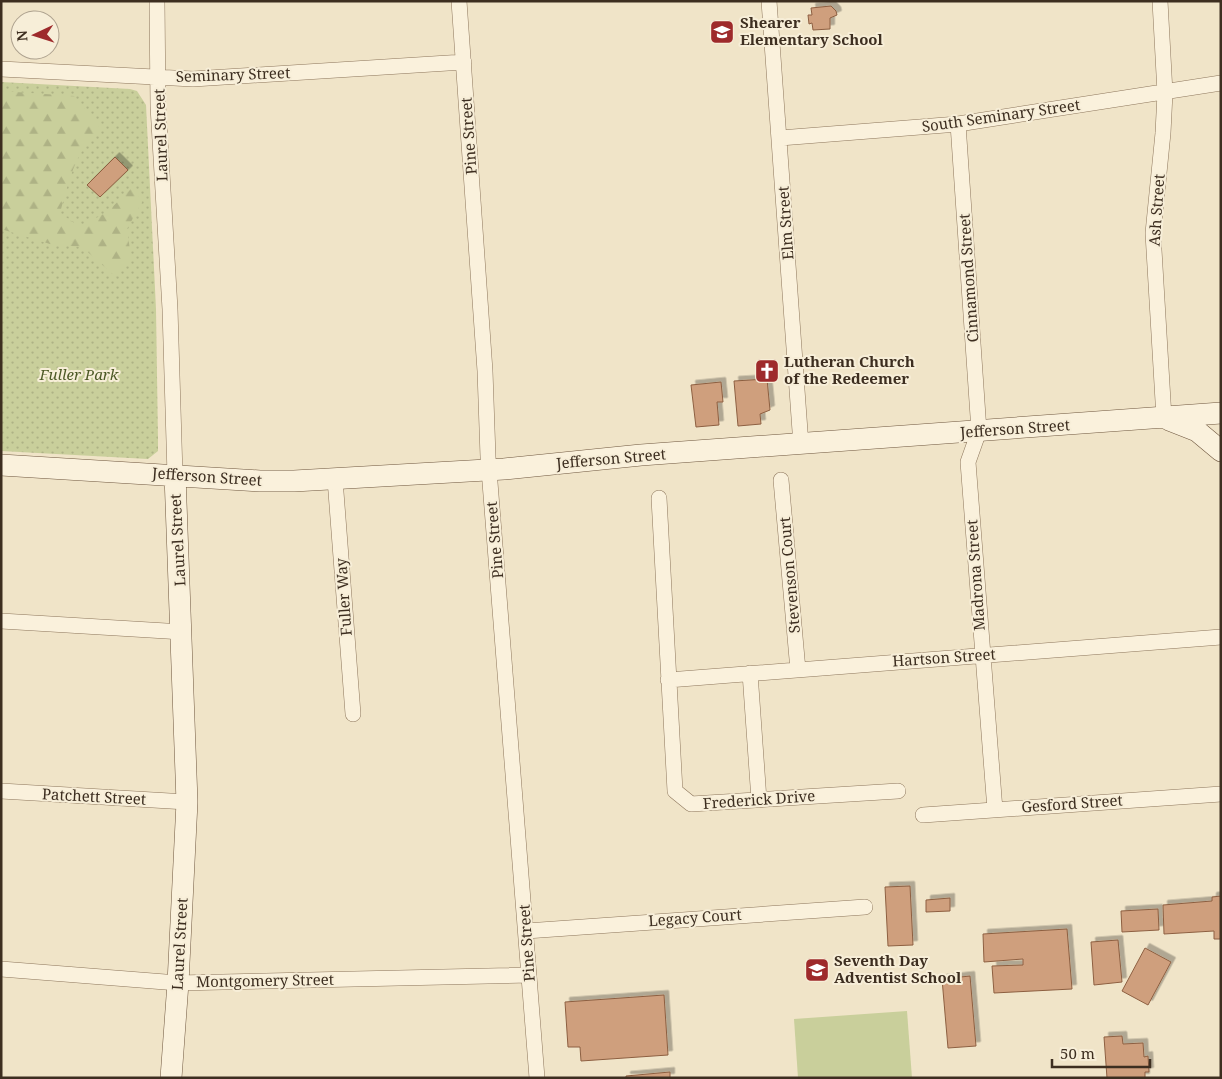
<svg xmlns="http://www.w3.org/2000/svg" width="1222" height="1079" font-family="'Noto Serif',serif">
<style>
.grass{fill:url(#grass-dots)}
.forest{fill:url(#forest-firs)}
.pitch{fill:#c9cf9b}
.building{fill:#cf9f7d;stroke:#8d5f41;filter:url(#shadow)}
.lines{fill:none;stroke-linecap:round;stroke-linejoin:round}
.street-casing{stroke:#8d765c;stroke-width:16}
.secondary-casing{stroke:#6f573f;stroke-width:22}
.street{stroke:#faf1dc;stroke-width:15}
.secondary{stroke:#faf1dc;stroke-width:21}
.labels{text-anchor:middle;stroke-width:4;stroke-linejoin:round;paint-order:stroke}
.poi-label{font-size:15px;font-weight:bold;fill:#3d2e20;stroke:#f7eed8;text-anchor:start}
.street-label{font-size:15px;fill:#3d2e20;stroke:#f7eed8}
.park-label{font-size:15px;font-style:italic;fill:#4d5a26;stroke:#f7eed8}
</style>
<defs>
<pattern id="grass-dots" width="8" height="8" patternUnits="userSpaceOnUse" patternTransform="scale(1.25)"><rect width="8" height="8" fill="#c9cf9b"/><path d="M2 2h.1M6 6h.1" fill="none" stroke="#aeb285" stroke-width="1.8" stroke-linecap="round"/></pattern>
<pattern id="forest-firs" width="22" height="20" patternUnits="userSpaceOnUse" patternTransform="scale(1.25)"><rect width="22" height="20" fill="#c9cf9b"/><path d="M5 1l3.5 6h-7zM16 11l3.5 6h-7z" fill="#aeb285"/></pattern>
<filter id="shadow"><feDropShadow dx="4.5" dy="-4.5" stdDeviation="0" flood-color="#0004"/></filter>
</defs>
<rect width="100%" height="100%" fill="#f0e4c8"/>
<path class="grass" d="M1,82L130,89L137,91L146,105L156,309L158,441V451L148,459L1,451Z"/>
<path class="forest" d="M1,91L74,96L100,128C74,155 70,177 60,213L80,227L107,212L133,187L142,202L127,229L131,257L116,277L82,247L50,244L1,229Z"/>
<path class="pitch" d="M907,1011L912,1078H798L794,1019Z"/>
<path class="building" d="M831,6L836,11L837,15L830,18V29L813,30L812,23L809,24L808,15H812L811,8Z
M115,157L128,170L100,197L87,185Z
M767,379L770,410L760,414L761,424L738,426L734,381Z
M721,382L723,402H717L719,425L696,427L691,385Z
M910,886L913,945L888,946L885,887Z
M1221,896V939H1214V931L1164,934L1163,905L1212,901V897Z
M950,898V911L926,912V900Z
M1158,909L1159,930L1122,932L1121,911Z
M1067,929L1072,989L994,993L992,966L1023,965V959L984,962L983,934Z
M1118,940L1122,982L1094,985L1091,942Z
M1145,948L1171,962L1148,1005L1122,991Z
M970,976L976,1046L948,1048L942,979Z
M664,995L668,1055L581,1061L580,1047H568L565,1002Z
M1122,1036L1123,1044L1143,1043L1144,1057L1148,1056L1149,1072H1145V1078H1107L1104,1037Z
M670,1072V1078H626V1076Z"/>
<g class="lines">
<defs>
<path id="street" d="M157,1L158,106L170,309L175,475
M459,1L485,371L488,457L537,1078
M769,1L801,445
M1160,1L1165,93L1163,133L1153,233L1164,418
M1,69L193,79L464,62
M958,124L979,431L968,462L995,810
M780,138L958,124L1221,83
M335,479L353,714
M781,480L798,670
M659,498L675,791L691,804L898,791
M1,621L183,632
M750,673L759,800
M668,680L1221,637
M1,791L187,802
M923,815L1221,794
M526,931L865,907
M1,969L178,983L529,975"/>
<path id="secondary" d="M1169,420L1197,431L1221,451
M1,465L260,481H294L504,469L641,455L1221,413
M171,1078L178,983L187,802L175,475"/>
</defs>
<use href="#street" class="street-casing"/>
<use href="#secondary" class="secondary-casing"/>
<use href="#street" class="street"/>
<use href="#secondary" class="secondary"/>
</g>
<defs>
<symbol id="school-square" viewBox="-11 -11 22 22"><rect x="-9" y="-9" width="18" height="18" rx="4" fill="#9e2a2b" stroke="#f7eed8"/><path d="M0-5L7-2L0 1L-7-2ZM-4 1L0 2.5L4 1V4Q0 6-4 4Z" fill="#fff"/></symbol>
<symbol id="church-square" viewBox="-11 -11 22 22"><rect x="-9" y="-9" width="18" height="18" rx="4" fill="#9e2a2b" stroke="#f7eed8"/><path d="M-1.2-6h2.4v3.5h3.3v2.4h-3.3V6h-2.4V-.1h-3.3v-2.4h3.3Z" fill="#fff"/></symbol>
</defs>
<g fill-rule="evenodd">
<use href="#school-square" x="708" y="18" width="28" height="28"/>
<use href="#church-square" x="753" y="357" width="28" height="28"/>
<use href="#school-square" x="803" y="956" width="28" height="28"/>
</g>
<g class="labels">
<g class="poi-label">
<text x="740" y="28">Shearer<tspan x="740" dy="17">Elementary School</tspan></text>
<text x="784" y="367">Lutheran Church<tspan x="784" dy="17">of the Redeemer</tspan></text>
<text x="834" y="966">Seventh Day<tspan x="834" dy="17">Adventist School</tspan></text>
</g>
<g class="street-label">
<text transform="translate(233 75) rotate(-2)" y="5">Seminary Street</text>
<text transform="translate(1001 116) rotate(-8)" y="5">South Seminary Street</text>
<text transform="translate(161 135) rotate(-92)" y="5">Laurel Street</text>
<text transform="translate(469 136) rotate(-94)" y="5">Pine Street</text>
<text transform="translate(1157 210) rotate(-86)" y="5">Ash Street</text>
<text transform="translate(786 223) rotate(-94)" y="5">Elm Street</text>
<text transform="translate(969 278) rotate(-94)" y="5">Cinnamond Street</text>
<text transform="translate(1015 429) rotate(-4)" y="5">Jefferson Street</text>
<text transform="translate(611 459) rotate(-5)" y="5">Jefferson Street</text>
<text transform="translate(207 477) rotate(4)" y="5">Jefferson Street</text>
<text transform="translate(178 540) rotate(-93)" y="5">Laurel Street</text>
<text transform="translate(495 540) rotate(-95)" y="5">Pine Street</text>
<text transform="translate(790 575) rotate(-95)" y="5">Stevenson Court</text>
<text transform="translate(976 575) rotate(-94)" y="5">Madrona Street</text>
<text transform="translate(344 597) rotate(-94)" y="5">Fuller Way</text>
<text transform="translate(944 658) rotate(-4)" y="5">Hartson Street</text>
<text transform="translate(94 797) rotate(3)" y="5">Patchett Street</text>
<text transform="translate(759 800) rotate(-4)" y="5">Frederick Drive</text>
<text transform="translate(1072 804) rotate(-4)" y="5">Gesford Street</text>
<text transform="translate(695 918) rotate(-4)" y="5">Legacy Court</text>
<text transform="translate(527 943) rotate(-94)" y="5">Pine Street</text>
<text transform="translate(180 944) rotate(-87)" y="5">Laurel Street</text>
<text transform="translate(265 981) rotate(-1)" y="5">Montgomery Street</text>
</g>
<g class="park-label">
<text x="79" y="380">Fuller Park</text>
</g>
</g>
<rect width="1222" height="1079" fill="none" stroke="#3d2e20" stroke-width="5"/>
<g transform="translate(35 35) rotate(266)"><circle r="24" fill="#f7eed8" stroke="#ada18e"/>
<path d="M0-4L9 19L0 12L-9 19Z" fill="#9e2a2b"/>
<text y="-8" font-size="14" font-weight="bold" text-anchor="middle" fill="#3d2e20">N</text>
</g>
<path d="M1052 1059v8h98v-8" fill="none" stroke="#3d2e20" stroke-width="2.5"/>
<text x="1060" y="1059" font-size="15" fill="#3d2e20" stroke="#f7eed8" stroke-width="4" paint-order="stroke">50 m</text>
</svg>
